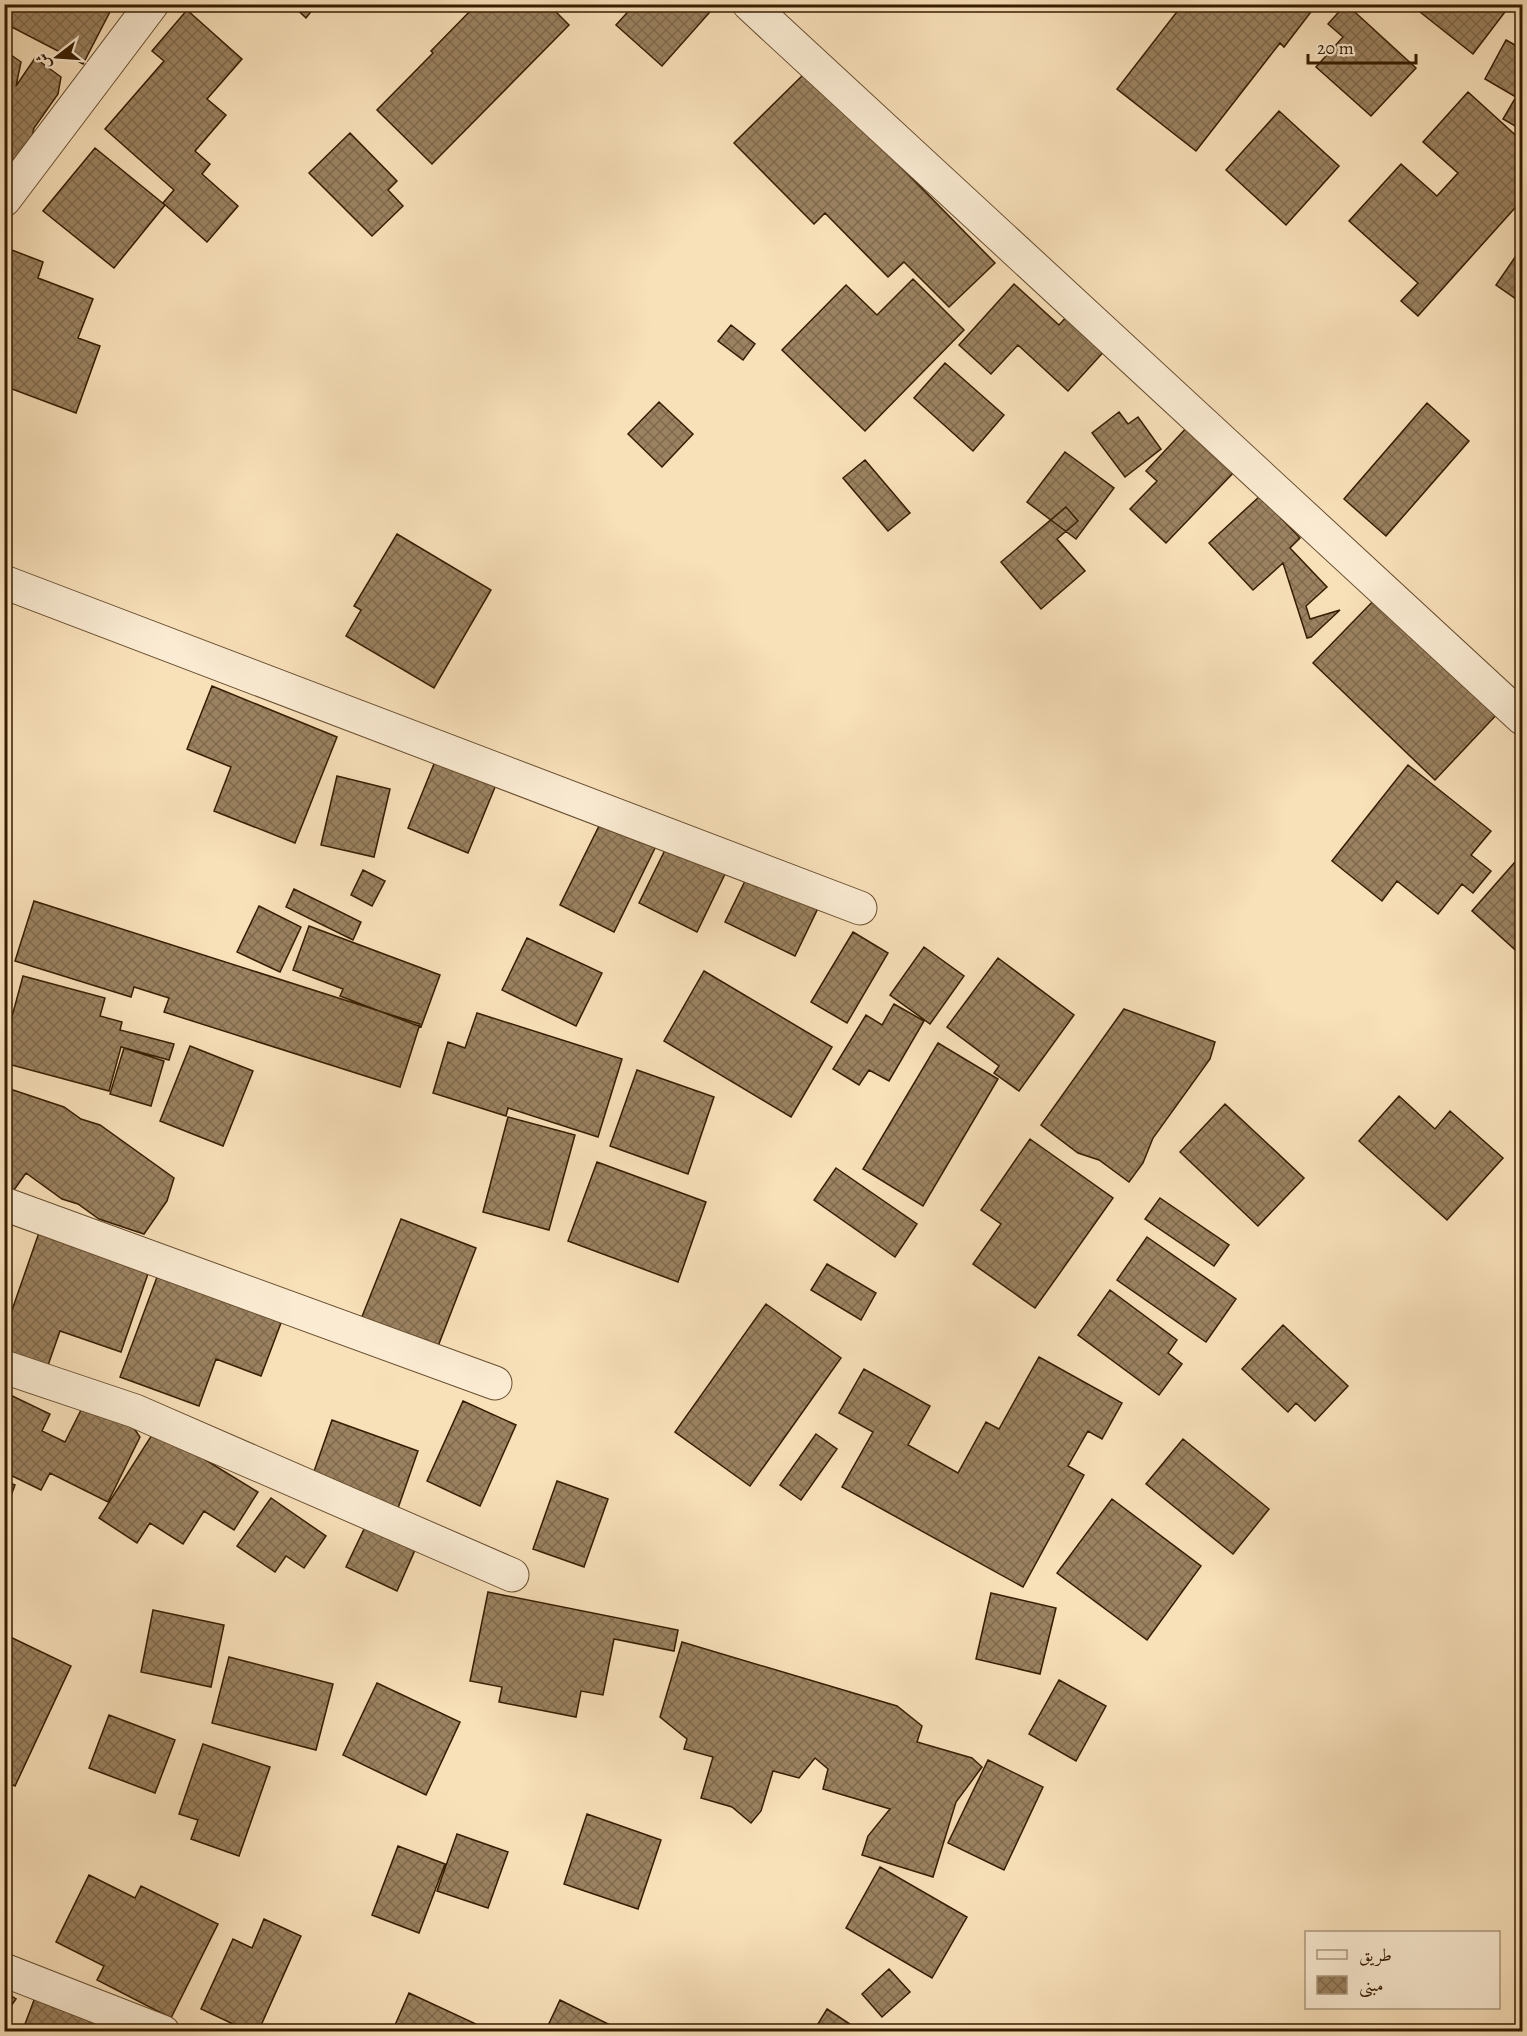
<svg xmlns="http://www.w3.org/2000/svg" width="1527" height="2036" font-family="Alegreya,Amiri,serif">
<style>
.building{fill:url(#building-cross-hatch);stroke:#371d00;stroke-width:1.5}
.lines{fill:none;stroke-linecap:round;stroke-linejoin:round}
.minor-casing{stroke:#674e2e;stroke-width:35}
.minor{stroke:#faebd2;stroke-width:33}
</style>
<defs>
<pattern id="building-cross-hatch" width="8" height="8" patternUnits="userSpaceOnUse" patternTransform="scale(1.5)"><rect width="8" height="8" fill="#9b8260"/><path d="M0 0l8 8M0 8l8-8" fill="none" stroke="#7f6a4d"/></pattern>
</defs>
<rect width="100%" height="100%" fill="#f8e0b9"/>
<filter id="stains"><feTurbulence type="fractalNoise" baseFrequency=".00333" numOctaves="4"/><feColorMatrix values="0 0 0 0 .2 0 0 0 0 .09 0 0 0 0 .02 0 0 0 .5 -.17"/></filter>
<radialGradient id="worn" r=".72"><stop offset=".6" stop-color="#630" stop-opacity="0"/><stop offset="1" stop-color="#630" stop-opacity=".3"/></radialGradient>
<path class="building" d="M4,4H114L83,64L4,23Z
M291,4H317L306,18Z
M477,4H548L569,25L432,164L377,110L433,53L431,51Z
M635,4H717L662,66L616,25Z
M1183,4H1317L1284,47L1280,43L1196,151L1117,89Z
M1346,4L1416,68L1371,116L1316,67L1343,37L1328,24Z
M1410,4H1511L1473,54Z
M187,10L242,59L207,99L226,115L195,151L210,164L202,174L238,206L207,242L163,203L174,190L105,129L164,61L152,51Z
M1506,40L1522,49L1520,58L1522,60V130L1503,119L1516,97L1485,79Z
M4,50L21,62L16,86L35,58L61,77L58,94L34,128L28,154L4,188Z
M807,71L995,263L949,307L904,262L888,277L825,213L814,224L734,143Z
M1468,92L1522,141V192L1520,195L1522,200L1418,316L1401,301L1418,283L1349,221L1401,164L1437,196L1458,173L1423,142Z
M1279,111L1339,166L1286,225L1226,170Z
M350,133L397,181L388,190L403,206L372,236L309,173Z
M95,148L165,205L114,268L43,211Z
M4,247L43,262L38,278L93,299L78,338L100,346L76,413L4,386Z
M1522,247V303L1496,285Z
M913,279L964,330L865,431L782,350L846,285L877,315Z
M1014,284L1059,325L1069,314L1107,348L1068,391L1018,345L991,374L959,345Z
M731,325L755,344L743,360L718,341Z
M945,363L1004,415L973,451L914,398Z
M659,402L693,434L662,467L628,434Z
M1427,403L1469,441L1386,536L1344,499Z
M1119,412L1128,424L1138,417L1161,449L1125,477L1092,433Z
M1190,424L1237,469L1166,543L1130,509L1157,481L1146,471Z
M1065,452L1114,488L1076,539L1027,502Z
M865,460L910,513L888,531L843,478Z
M1260,496L1300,538L1290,548L1327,587L1306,606L1310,619L1340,610L1311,637L1307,638L1283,563L1253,590L1209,543Z
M1066,507L1078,521L1057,539L1085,571L1041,609L1001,562Z
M397,534L491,590L434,688L346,636L361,610L354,606Z
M1380,594L1500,711L1435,780L1313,663Z
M212,686L337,737L295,843L214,811L231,767L187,749Z
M438,754L498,780L468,853L408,828Z
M1408,765L1491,831L1471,855L1491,871L1473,893L1462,884L1438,914L1397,881L1382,901L1332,861Z
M337,776L390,789L374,857L321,845Z
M602,820L656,846L614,932L560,905Z
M667,846L725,874L697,932L639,903Z
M1522,854V956L1472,911Z
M363,870L385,881L372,906L351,895Z
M750,871L820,904L795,956L725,922Z
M294,889L361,922L353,940L286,907Z
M34,901L420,1024L400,1087L164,1012L169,998L134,987L131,997L15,961Z
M259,906L301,927L280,972L237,952Z
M309,926L440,975L421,1027L340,996L343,989L293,970Z
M853,932L888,953L847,1023L811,1002Z
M527,938L602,973L576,1026L502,990Z
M924,947L964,976L930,1024L890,995Z
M998,958L1074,1015L1019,1091L994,1073L999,1066L947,1027Z
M704,971L832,1047L791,1117L664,1041Z
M23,976L105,998L100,1016L122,1022L120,1030L174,1044L169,1060L121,1047L109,1091L4,1063V1046Z
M894,1004L924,1021L889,1081L869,1070L859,1085L833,1069L866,1015L882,1025Z
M1124,1009L1215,1042L1210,1059L1153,1138L1143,1163L1129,1182L1099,1160L1078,1153L1041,1125Z
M477,1013L622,1059L598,1137L508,1108L506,1116L433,1093L448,1042L465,1048Z
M938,1043L998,1079L923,1206L863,1169Z
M190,1046L253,1071L223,1146L160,1121Z
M124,1048L164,1061L151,1106L110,1094Z
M637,1070L714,1097L688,1174L610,1146Z
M4,1087L64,1107L81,1119L100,1125L174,1178L167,1201L144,1234L99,1219L78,1204L62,1199L26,1173L14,1190L4,1183Z
M1399,1096L1435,1129L1450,1111L1503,1158L1447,1220L1359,1141Z
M1225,1104L1304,1178L1258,1226L1180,1152Z
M508,1117L575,1135L549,1230L483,1212Z
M1030,1139L1113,1198L1035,1308L973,1264L1001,1224L981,1210Z
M597,1162L706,1202L678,1282L568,1241Z
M836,1168L917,1224L895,1257L814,1200Z
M1160,1198L1229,1245L1214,1266L1145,1219Z
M401,1219L476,1248L435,1354L359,1324Z
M41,1227L151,1265L121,1352L60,1331L46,1371L4,1356V1333Z
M1147,1237L1236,1299L1206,1342L1117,1280Z
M827,1264L876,1293L861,1320L811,1290Z
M160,1269L284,1315L261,1376L216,1359L199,1406L120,1377Z
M1110,1290L1177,1340L1168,1353L1182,1364L1159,1395L1078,1335Z
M766,1304L841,1358L750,1486L675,1432Z
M1283,1325L1348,1386L1315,1421L1296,1403L1288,1412L1242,1369Z
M1039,1357L1122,1403L1102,1439L1088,1431L1068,1466L1084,1475L1023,1587L842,1487L873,1432L839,1413L864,1369L930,1406L908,1445L958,1473L986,1422L999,1429Z
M4,1392L50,1414L42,1431L65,1442L82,1408L127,1418L140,1437L108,1502L50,1473L41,1490L4,1472Z
M463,1401L516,1425L480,1506L427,1481Z
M332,1420L418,1451L397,1511L311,1480Z
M157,1427L204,1459L258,1492L234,1530L204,1511L183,1544L150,1523L137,1543L99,1518Z
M816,1434L837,1449L801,1500L780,1485Z
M1183,1439L1269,1509L1233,1554L1146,1484Z
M4,1481L15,1485L4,1514Z
M557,1481L608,1499L584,1567L533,1549Z
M271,1498L326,1536L304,1568L286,1556L275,1572L237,1546Z
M1112,1499L1201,1566L1147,1640L1057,1573Z
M365,1527L415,1550L397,1591L346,1567Z
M4,1550L11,1552L4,1569Z
M488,1592L678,1630L674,1651L614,1639L603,1695L581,1691L576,1717L499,1702L502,1687L470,1681Z
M991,1593L1056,1608L1040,1674L976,1659Z
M153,1610L224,1625L211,1687L141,1672Z
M4,1634L71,1666L15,1786L4,1781Z
M682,1642L897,1706L922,1726L917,1742L972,1758L982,1767L956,1802L933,1877L862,1855L868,1836L890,1809L823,1789L828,1769L815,1758L799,1778L773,1771L761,1811L751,1823L732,1807L701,1798L713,1757L684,1749L687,1739L660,1717Z
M229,1657L333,1684L316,1750L212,1723Z
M1059,1680L1106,1706L1076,1761L1029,1734Z
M377,1683L460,1722L426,1795L343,1755Z
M109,1715L175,1740L155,1793L89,1768Z
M203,1744L270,1767L239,1856L191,1839L198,1820L179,1814Z
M988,1760L1043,1787L1004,1870L948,1843Z
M587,1814L661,1840L638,1909L564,1884Z
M457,1834L508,1852L488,1908L437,1891Z
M398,1846L445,1864L419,1933L372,1915Z
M880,1867L967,1917L932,1978L846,1928Z
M89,1875L135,1898L141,1886L218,1924L171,2018L97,1980L104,1966L56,1942Z
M264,1919L301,1936L258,2032H250L201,2009L233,1939L252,1948Z
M889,1969L910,1992L882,2017L862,1994Z
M39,1987L101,2010L93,2032H22Z
M4,1991L16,1999L4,2016Z
M409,1993L476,2024L472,2032H392Z
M560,2000L624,2032H545Z
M827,2009L862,2032H813Z"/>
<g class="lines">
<defs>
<path id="minor" d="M749,4L1522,718
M4,200L152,4
M4,582L860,908
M4,1204L495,1383
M4,1367L135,1411L512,1575
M4,1970L163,2032"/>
</defs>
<use href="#minor" class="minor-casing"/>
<use href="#minor" class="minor"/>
</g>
<rect width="1527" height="2036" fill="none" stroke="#f8e0b9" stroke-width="24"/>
<rect x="6" y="6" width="1515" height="2024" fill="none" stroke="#371d00" stroke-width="3"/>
<rect x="12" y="12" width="1503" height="2012" fill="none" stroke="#371d00" stroke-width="1.5"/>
<rect x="1305" y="1931" width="195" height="78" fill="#faebd2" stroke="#ac997e" stroke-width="1.5"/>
<rect x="1317" y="1950" width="30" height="9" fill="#faebd2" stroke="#ac997e" stroke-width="1.5"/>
<text x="1359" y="1961" font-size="18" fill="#371d00">طريق</text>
<rect x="1317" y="1976" width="30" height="18" fill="url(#building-cross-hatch)" stroke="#ac997e" stroke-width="1.5"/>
<text x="1359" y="1991" font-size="18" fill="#371d00">مبنى</text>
<g transform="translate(57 57) rotate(253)" stroke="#faebd2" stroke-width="4.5" paint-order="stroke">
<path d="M0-4.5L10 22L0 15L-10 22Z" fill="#371d00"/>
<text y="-9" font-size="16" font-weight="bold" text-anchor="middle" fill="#371d00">ش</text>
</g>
<path d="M1308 54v9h108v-9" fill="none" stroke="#371d00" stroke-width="3"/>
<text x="1317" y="54" font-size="18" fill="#371d00" stroke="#faebd2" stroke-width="4.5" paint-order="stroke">20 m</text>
<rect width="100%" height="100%" filter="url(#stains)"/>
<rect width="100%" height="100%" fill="url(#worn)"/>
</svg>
